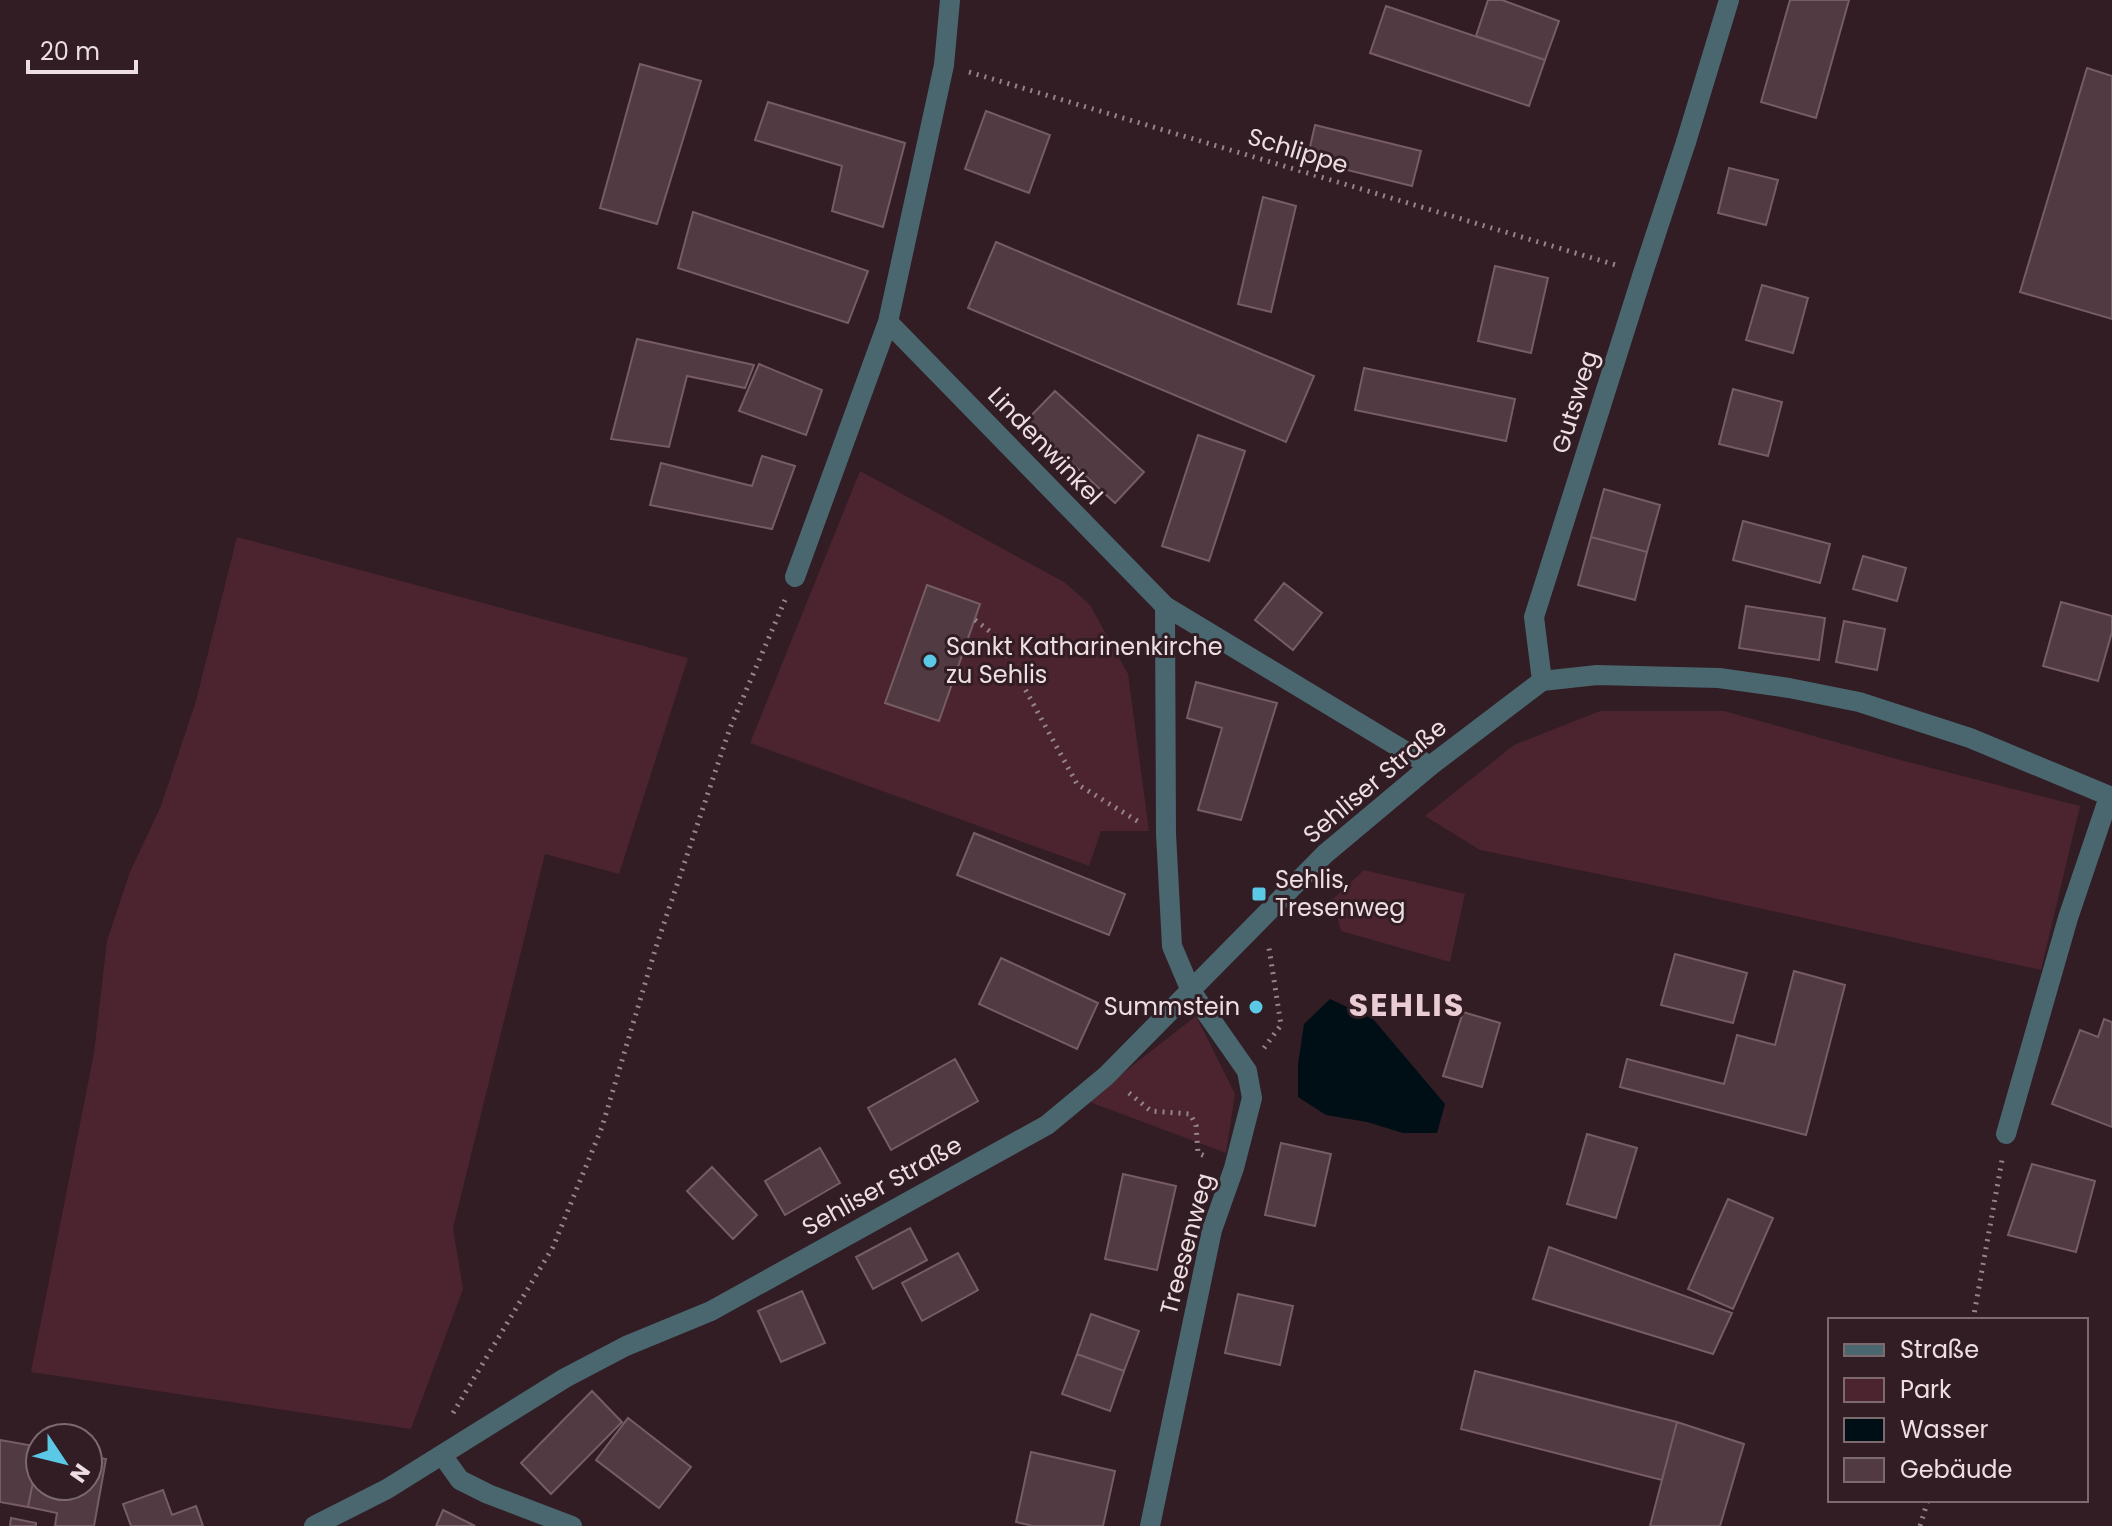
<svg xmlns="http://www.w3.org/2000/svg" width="2112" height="1526" font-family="Poppins,sans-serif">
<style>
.green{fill:#4b2430}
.water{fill:#000f16}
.building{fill:#513a41;stroke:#765d63;stroke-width:2}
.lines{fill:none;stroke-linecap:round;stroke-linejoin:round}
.path{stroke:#958489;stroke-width:5;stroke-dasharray:2 6;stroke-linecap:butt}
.service{stroke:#4a6770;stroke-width:20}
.minor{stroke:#4a6770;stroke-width:20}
.tertiary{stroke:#4a6770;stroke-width:20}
.poi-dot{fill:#5bc8e6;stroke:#311d23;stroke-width:3}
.labels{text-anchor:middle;stroke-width:6;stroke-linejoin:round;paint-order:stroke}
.street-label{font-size:24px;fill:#eddee2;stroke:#311d23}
.poi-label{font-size:24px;fill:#eddee2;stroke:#311d23;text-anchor:start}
.district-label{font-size:32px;font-weight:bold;letter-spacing:2px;fill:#eacdd4;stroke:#311d23}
</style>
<rect width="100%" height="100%" fill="#311d23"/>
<path class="green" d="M860,471L1064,582L1090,605L1128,674L1149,831H1101L1089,866L750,743Z
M237,537L688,658L619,874L545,854L453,1228L463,1289L411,1429L31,1372L94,1053L107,941L130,872L161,806L196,701Z
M1600,711H1724L1904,761L2080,806L2041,970L1672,889L1480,850L1425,816L1514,745Z
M1364,870L1465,894L1450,962L1341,931L1333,899Z
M1196,1016L1235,1094L1226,1153L1087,1101Z"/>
<path class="water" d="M1330,999L1373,1019L1445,1104L1437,1133H1403L1367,1122L1326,1115L1298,1097V1064L1304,1024Z"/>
<path class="building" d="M1488,0H1502L1559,21L1545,60L1476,36Z
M1790,0H1849L1816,118L1761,102Z
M1386,6L1545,60L1529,106L1370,53Z
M640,64L701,81L657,224L600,208Z
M2087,68L2112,76V319L2020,292Z
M768,102L905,143L883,227L832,211L842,166L755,140Z
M986,111L1050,135L1029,193L965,169Z
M1315,125L1421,151L1412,186L1307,160Z
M1729,168L1778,180L1766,225L1718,213Z
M1263,197L1296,206L1271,312L1238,304Z
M693,212L868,271L848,323L678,268Z
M996,242L1314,376L1286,442L968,308Z
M1495,266L1548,278L1531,353L1478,341Z
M1762,285L1808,298L1793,353L1746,340Z
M637,339L754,365L745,388L687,376L669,447L611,439Z
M759,364L822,390L806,435L739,411Z
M1364,368L1515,399L1506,441L1355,410Z
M1733,389L1782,402L1768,456L1719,444Z
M1055,391L1144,472L1115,503L1026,421Z
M1198,435L1245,451L1209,561L1162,546Z
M762,456L795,466L772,529L650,505L661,463L752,486Z
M1604,489L1660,505L1647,552L1591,537Z
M1743,521L1830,544L1820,583L1733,560Z
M1591,537L1647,552L1635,600L1578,585Z
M1863,556L1906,568L1897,601L1853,589Z
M1284,583L1322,613L1293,650L1255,620Z
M927,585L980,604L939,721L885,703Z
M2061,602L2112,616V632L2098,681L2043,666Z
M1746,606L1825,618L1819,660L1739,648Z
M1844,621L1885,629L1877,670L1836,662Z
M1196,682L1277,703L1241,820L1198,810L1222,728L1187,718Z
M974,833L1125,894L1109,935L957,875Z
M1675,954L1747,973L1733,1023L1661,1005Z
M1001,958L1098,1003L1077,1049L979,1004Z
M1794,971L1845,985L1806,1135L1620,1087L1627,1059L1724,1084L1737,1035L1775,1045Z
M1463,1012L1500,1023L1482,1087L1443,1076Z
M2104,1019L2112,1022V1127L2052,1104L2080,1030L2098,1037Z
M955,1059L978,1101L891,1150L868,1108Z
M1587,1134L1637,1148L1616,1218L1567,1204Z
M1281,1143L1331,1154L1315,1226L1265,1215Z
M820,1148L840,1183L785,1215L765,1181Z
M2032,1164L2095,1181L2076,1252L2008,1235Z
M712,1167L757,1215L733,1239L687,1191Z
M1123,1174L1176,1186L1157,1270L1105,1259Z
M1728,1199L1773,1218L1733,1309L1688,1289Z
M910,1228L927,1260L873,1289L856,1257Z
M1549,1247L1732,1313L1713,1354L1533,1299Z
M958,1253L978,1290L922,1321L902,1283Z
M802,1291L825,1343L781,1362L758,1311Z
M1238,1294L1293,1306L1280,1365L1225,1353Z
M1091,1314L1139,1331L1124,1371L1077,1354Z
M1077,1354L1124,1371L1110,1411L1062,1394Z
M1475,1371L1677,1422L1662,1480L1461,1429Z
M592,1391L622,1422L551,1494L521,1463Z
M628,1418L691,1467L659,1508L596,1460Z
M1677,1422L1744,1444L1720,1526H1650Z
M0,1440L40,1447L28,1507L0,1502Z
M40,1447V1486H88V1456L106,1459L94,1526H55L57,1513L28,1507Z
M1031,1452L1115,1471L1103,1526H1033L1016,1522Z
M163,1490L172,1515L196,1506L203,1526H131L123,1504Z
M443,1510L475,1526H436Z
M11,1518L36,1523V1526H10Z"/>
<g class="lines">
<path class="path" d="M969,72L1619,266
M975,620L996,636L1077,784L1139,822
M1264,1048L1281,1025L1269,948
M1129,1093L1151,1111L1190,1114L1196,1125L1198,1153L1207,1157
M1973,1320L2002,1160
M453,1413L553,1247L602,1127L656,947L730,728L785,600
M1920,1526L1928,1500"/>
<path class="service" d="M1686,142L1729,0
M2006,1134L2068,918L2109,797"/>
<path class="minor" d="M950,0L944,65L888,322L1165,606L1430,766
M795,577L888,322
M1542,681L1534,617L1643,273L1686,142
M442,1455L460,1480L488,1494L572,1526
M1150,1526L1212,1230L1234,1168L1252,1098L1247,1071L1191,991L1172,946L1166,834L1165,606"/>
<path class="tertiary" d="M314,1526L387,1489L565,1378L626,1346L711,1311L1047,1125L1106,1076L1325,854L1430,766L1542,681L1597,675L1719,678L1789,688L1859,702L1970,738L2112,797"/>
</g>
<g class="poi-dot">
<circle cx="930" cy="661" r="8"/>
<rect x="1251" y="886" width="16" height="16" rx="4"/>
<circle cx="1256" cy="1007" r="8"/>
</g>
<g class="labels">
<g class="street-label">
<text transform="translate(1298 151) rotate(17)" y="8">Schlippe</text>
<text transform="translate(1575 402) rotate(-73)" y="8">Gutsweg</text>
<text transform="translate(1045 446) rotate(46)" y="8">Lindenwinkel</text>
<text transform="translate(1375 781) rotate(-40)" y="8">Sehliser Straße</text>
<text transform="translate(882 1186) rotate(-29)" y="8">Sehliser Straße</text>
<text transform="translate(1187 1244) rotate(-75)" y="8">Treesenweg</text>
</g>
<g class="poi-label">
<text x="946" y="655">Sankt Katharinenkirche<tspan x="946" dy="28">zu Sehlis</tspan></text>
<text x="1275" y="888">Sehlis,<tspan x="1275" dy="28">Tresenweg</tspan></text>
<text x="1240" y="1015" text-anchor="end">Summstein</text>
</g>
<g class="district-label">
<text x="1407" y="1016">SEHLIS</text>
</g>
</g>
<rect x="1828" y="1318" width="260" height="184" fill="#311d23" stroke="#7c6a6f" stroke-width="2"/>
<rect x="1844" y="1344" width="40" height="12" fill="#4a6770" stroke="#7c6a6f" stroke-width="2"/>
<text x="1900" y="1358" font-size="24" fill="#eddee2">Straße</text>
<rect x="1844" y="1378" width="40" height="24" fill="#4b2430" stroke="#7c6a6f" stroke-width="2"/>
<text x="1900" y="1398" font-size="24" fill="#eddee2">Park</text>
<rect x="1844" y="1418" width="40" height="24" fill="#000f16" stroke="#7c6a6f" stroke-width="2"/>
<text x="1900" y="1438" font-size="24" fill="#eddee2">Wasser</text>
<rect x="1844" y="1458" width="40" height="24" fill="#513a41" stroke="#7c6a6f" stroke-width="2"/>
<text x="1900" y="1478" font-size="24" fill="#eddee2">Gebäude</text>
<g transform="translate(64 1462) rotate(125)"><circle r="38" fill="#311d23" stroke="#7c6a6f" stroke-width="2"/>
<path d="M0-6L14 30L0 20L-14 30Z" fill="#5bc8e6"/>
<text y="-12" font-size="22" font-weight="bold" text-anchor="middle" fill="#eddee2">N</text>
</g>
<path d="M28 60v12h108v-12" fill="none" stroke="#eddee2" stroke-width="4"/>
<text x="40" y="60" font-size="24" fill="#eddee2" stroke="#311d23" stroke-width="6" paint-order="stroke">20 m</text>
</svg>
